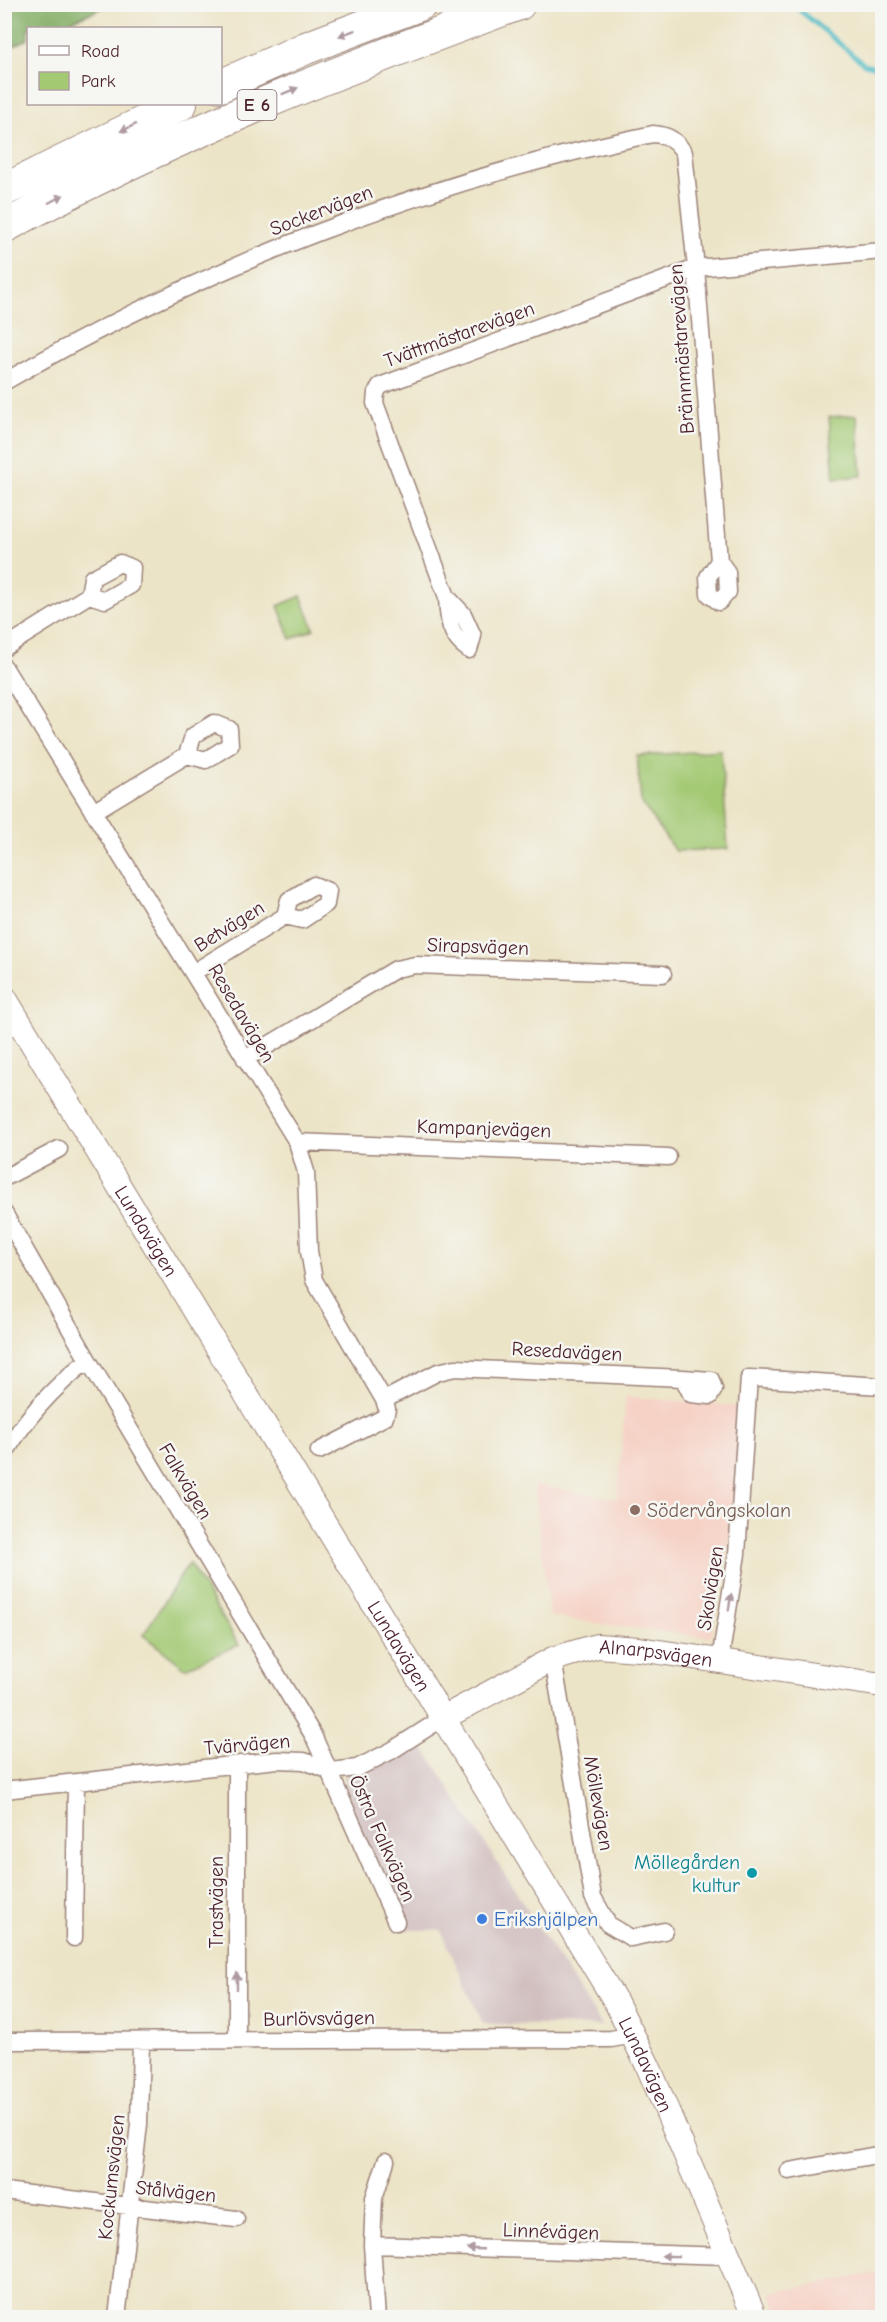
<svg xmlns="http://www.w3.org/2000/svg" width="887" height="2322" font-family="'Comic Neue',sans-serif">
<style>
.built{fill:#f6d1c5}
.industrial{fill:#d1bfbf}
.green{fill:#a3c973;stroke:#76744f;stroke-width:1.5}
.forest{fill:#82ad65;stroke:#666648;stroke-width:1.5}
.lines{fill:none;stroke-linecap:round;stroke-linejoin:round}
.stream{stroke:#4dbbc5;stroke-width:4.5}
.street-casing{stroke:#9b8278;stroke-width:19}
.secondary-casing{stroke:#9b8278;stroke-width:26}
.highway-casing{stroke:#9b8278;stroke-width:34}
.street{stroke:#fff;stroke-width:16}
.secondary{stroke:#fff;stroke-width:24}
.highway{stroke:#fff;stroke-width:32}
.oneway{fill:#ae9aa0}
.education-dot{fill:#8d6e63;stroke:#f6f6f2;stroke-width:2}
.culture-dot{fill:#0f9aa8;stroke:#f6f6f2;stroke-width:2}
.shop-dot{fill:#3f7fe0;stroke:#f6f6f2;stroke-width:2}
.labels{text-anchor:middle;stroke-width:5;stroke-linejoin:round;paint-order:stroke}
.shield{fill:#f6f6f2;stroke:#7e6067;stroke-width:1.5}
.shield-label{font-size:18px;font-weight:bold;fill:#4a1f2b}
.street-label{font-size:20px;fill:#4a1f2b;stroke:#f6f6f2}
.education-label{font-size:20px;fill:#785e54;stroke:#f6f6f2;text-anchor:start}
.culture-label{font-size:20px;fill:#0d838f;stroke:#f6f6f2;text-anchor:end}
.shop-label{font-size:20px;fill:#366cbe;stroke:#f6f6f2;text-anchor:start}
</style>
<rect width="100%" height="100%" fill="#f6f6f2"/>
<filter id="ink" filterUnits="userSpaceOnUse"><feTurbulence type="fractalNoise" baseFrequency=".0167" numOctaves="2"/><feDisplacementMap in="SourceGraphic" scale="12" xChannelSelector="R" yChannelSelector="G"/><feConvolveMatrix kernelMatrix="1 2 1 2 8 2 1 2 1" color-interpolation-filters="sRGB"/></filter>
<filter id="wash" filterUnits="userSpaceOnUse"><feTurbulence type="fractalNoise" baseFrequency=".008" numOctaves="4" result="noise"/><feDisplacementMap in="SourceGraphic" scale="24" xChannelSelector="R" yChannelSelector="G"/><feGaussianBlur stdDeviation="1.35" result="paint"/><feColorMatrix in="noise" values="0 0 0 0 0 0 0 0 0 0 0 0 0 0 0 0 0 1.4 0 .05"/><feComposite in="paint" operator="in"/></filter>
<g filter="url(#wash)">
<rect width="100%" height="100%" fill="#ece4c6"/>
<path class="built" d="M626,1396L741,1407L733,1521L711,1638L550,1617L534,1485L617,1499Z
M882,2272V2317H781L770,2293Z"/>
<path class="industrial" d="M416,1736L602,2026L483,2024L441,1930H401L355,1826L344,1776Z"/>
<path class="green" d="M857,415L862,476L834,478L829,417Z
M301,596L314,629L291,639L278,606Z
M721,750L728,849L675,851L641,802L637,756Z
M189,1563L239,1645L185,1668L143,1635Z"/>
<path class="forest" d="M5,4H110V5L54,28H28V39L5,50Z"/>
<g class="lines">
<path class="stream" d="M792,4L864,64L882,69"/>
</g>
</g>
<g filter="url(#ink)">
<g class="lines">
<defs>
<path id="street" d="M4,382C205,266 427,181 653,134C668,135 676,140 684,153L696,268L719,561L708,577L709,594L719,602L728,592L727,572L719,561
M447,597L463,614L473,636L469,650C449,637 448,619 447,597L375,403L376,393L380,386L696,268L882,251
M4,648L89,595L92,578L120,563L132,568L131,585L105,600L89,595
M4,667L297,1142L306,1172L309,1251L314,1280L384,1400L438,1372L455,1368L683,1378L691,1394L710,1396L714,1389L711,1380L683,1378
M93,812L187,755L206,760L230,745L229,729L214,723L193,736L187,755
M194,972L285,916L302,920L326,904L328,891L314,885L289,900L285,916
M245,1059L396,969L415,965L663,974
M297,1142L668,1157
M4,1178L59,1149
M4,1213L88,1360L313,1735L396,1922
M319,1451L385,1417L387,1409L384,1400
M4,1455C26,1416 54,1387 88,1360
M553,1659L593,1897L608,1924L631,1938L664,1931
M720,1660L737,1554L749,1378L882,1386
M4,1790L277,1760L304,1761L331,1771L357,1768L391,1751L443,1718
M74,1938L76,1782
M237,2040V1765
M4,2041L611,2039L634,2035
M789,2171L882,2154
M4,2191L236,2219
M372,2245L729,2256
M117,2318L139,2124L141,2041
M377,2318L372,2245L374,2198L386,2161"/>
<g id="secondary">
<path id="s1" d="M4,997L616,2002L648,2066L755,2318"/>
<path id="s2" d="M443,1718L553,1659L597,1646L639,1649L882,1685"/>
</g>
<path id="highway" d="M220,86L306,48L421,4
M4,190L181,104
M4,227C172,136 340,70 519,4"/>
</defs>
<use href="#street" class="street-casing"/>
<use href="#secondary" class="secondary-casing"/>
<use href="#highway" class="highway-casing"/>
<use href="#street" class="street"/>
<use href="#secondary" class="secondary"/>
<use href="#highway" class="highway"/>
</g>
<defs><path id="oneway-solid" d="M-6-.8H1V-3.2L6.5 0L1 3.2V.8H-6Z" transform="scale(1.5)"/></defs>
<g class="oneway">
<use href="#oneway-solid" transform="translate(347 33) rotate(159)"/>
<use href="#oneway-solid" transform="translate(290 91) rotate(-22)"/>
<use href="#oneway-solid" transform="translate(128 128) rotate(155)"/>
<use href="#oneway-solid" transform="translate(56 199) rotate(-28)"/>
<use href="#oneway-solid" transform="translate(730 1602) rotate(-81)"/>
<use href="#oneway-solid" transform="translate(237 1981) rotate(-90)"/>
<use href="#oneway-solid" transform="translate(475 2249) rotate(-178)"/>
<use href="#oneway-solid" transform="translate(670 2256) rotate(-179)"/>
</g>
</g>
<circle class="education-dot" cx="635" cy="1510" r="6"/>
<circle class="culture-dot" cx="752" cy="1873" r="6"/>
<circle class="shop-dot" cx="482" cy="1919" r="6"/>
<g class="labels">
<rect class="shield" x="237.5" y="90" width="39" height="30" rx="4.5"/>
<g class="shield-label">
<text x="257" y="111">E 6</text>
</g>
<g class="street-label">
<text transform="translate(321 210) rotate(-21)" y="7">Sockervägen</text>
<text transform="translate(459 334) rotate(-20)" y="7">Tvättmästarevägen</text>
<text transform="translate(681 349) rotate(-94)" y="7">Brännmästarevägen</text>
<text transform="translate(229 926) rotate(-32)" y="7">Betvägen</text>
<text transform="translate(478 946) rotate(2)" y="7">Sirapsvägen</text>
<text transform="translate(242 1013) rotate(59)" y="7">Resedavägen</text>
<text transform="translate(484 1128) rotate(2)" y="7">Kampanjevägen</text>
<text dy="7" stroke="none"><textPath href="#s1" startOffset="274">Lundavägen</textPath></text>
<text transform="translate(567 1351) rotate(3)" y="7">Resedavägen</text>
<text transform="translate(186 1481) rotate(59)" y="7">Falkvägen</text>
<text transform="translate(710 1588) rotate(-81)" y="7">Skolvägen</text>
<text dy="7" stroke="none"><textPath href="#s1" startOffset="760">Lundavägen</textPath></text>
<text dy="7" stroke="none"><textPath href="#s2" startOffset="230">Alnarpsvägen</textPath></text>
<text transform="translate(247 1744) rotate(-5)" y="7">Tvärvägen</text>
<text transform="translate(599 1803) rotate(80)" y="7">Möllevägen</text>
<text transform="translate(383 1838) rotate(66)" y="7">Östra Falkvägen</text>
<text transform="translate(216 1902) rotate(-90)" y="7">Trastvägen</text>
<text transform="translate(319 2018) rotate(-1)" y="7">Burlövsvägen</text>
<text dy="7" stroke="none"><textPath href="#s1" startOffset="1246">Lundavägen</textPath></text>
<text transform="translate(111 2177) rotate(-84)" y="7">Kockumsvägen</text>
<text transform="translate(176 2191) rotate(6)" y="7">Stålvägen</text>
<text transform="translate(551 2231) rotate(2)" y="7">Linnévägen</text>
</g>
<g class="education-label">
<text x="647" y="1517">Södervångskolan</text>
</g>
<g class="culture-label">
<text x="740" y="1869">Möllegården<tspan x="740" dy="23">kultur</tspan></text>
</g>
<g class="shop-label">
<text x="494" y="1926">Erikshjälpen</text>
</g>
</g>
<rect width="887" height="2322" fill="none" stroke="#f6f6f2" stroke-width="24"/>
<rect x="27" y="27" width="195" height="78" fill="#f6f6f2" stroke="#b1a0a2" stroke-width="1.5"/>
<rect x="39" y="46" width="30" height="9" fill="#ffffff" stroke="#b1a0a2" stroke-width="1.5"/>
<text x="81" y="57" font-size="18" fill="#4a1f2b">Road</text>
<rect x="39" y="72" width="30" height="18" fill="#a3c973" stroke="#b1a0a2" stroke-width="1.5"/>
<text x="81" y="87" font-size="18" fill="#4a1f2b">Park</text>
</svg>
